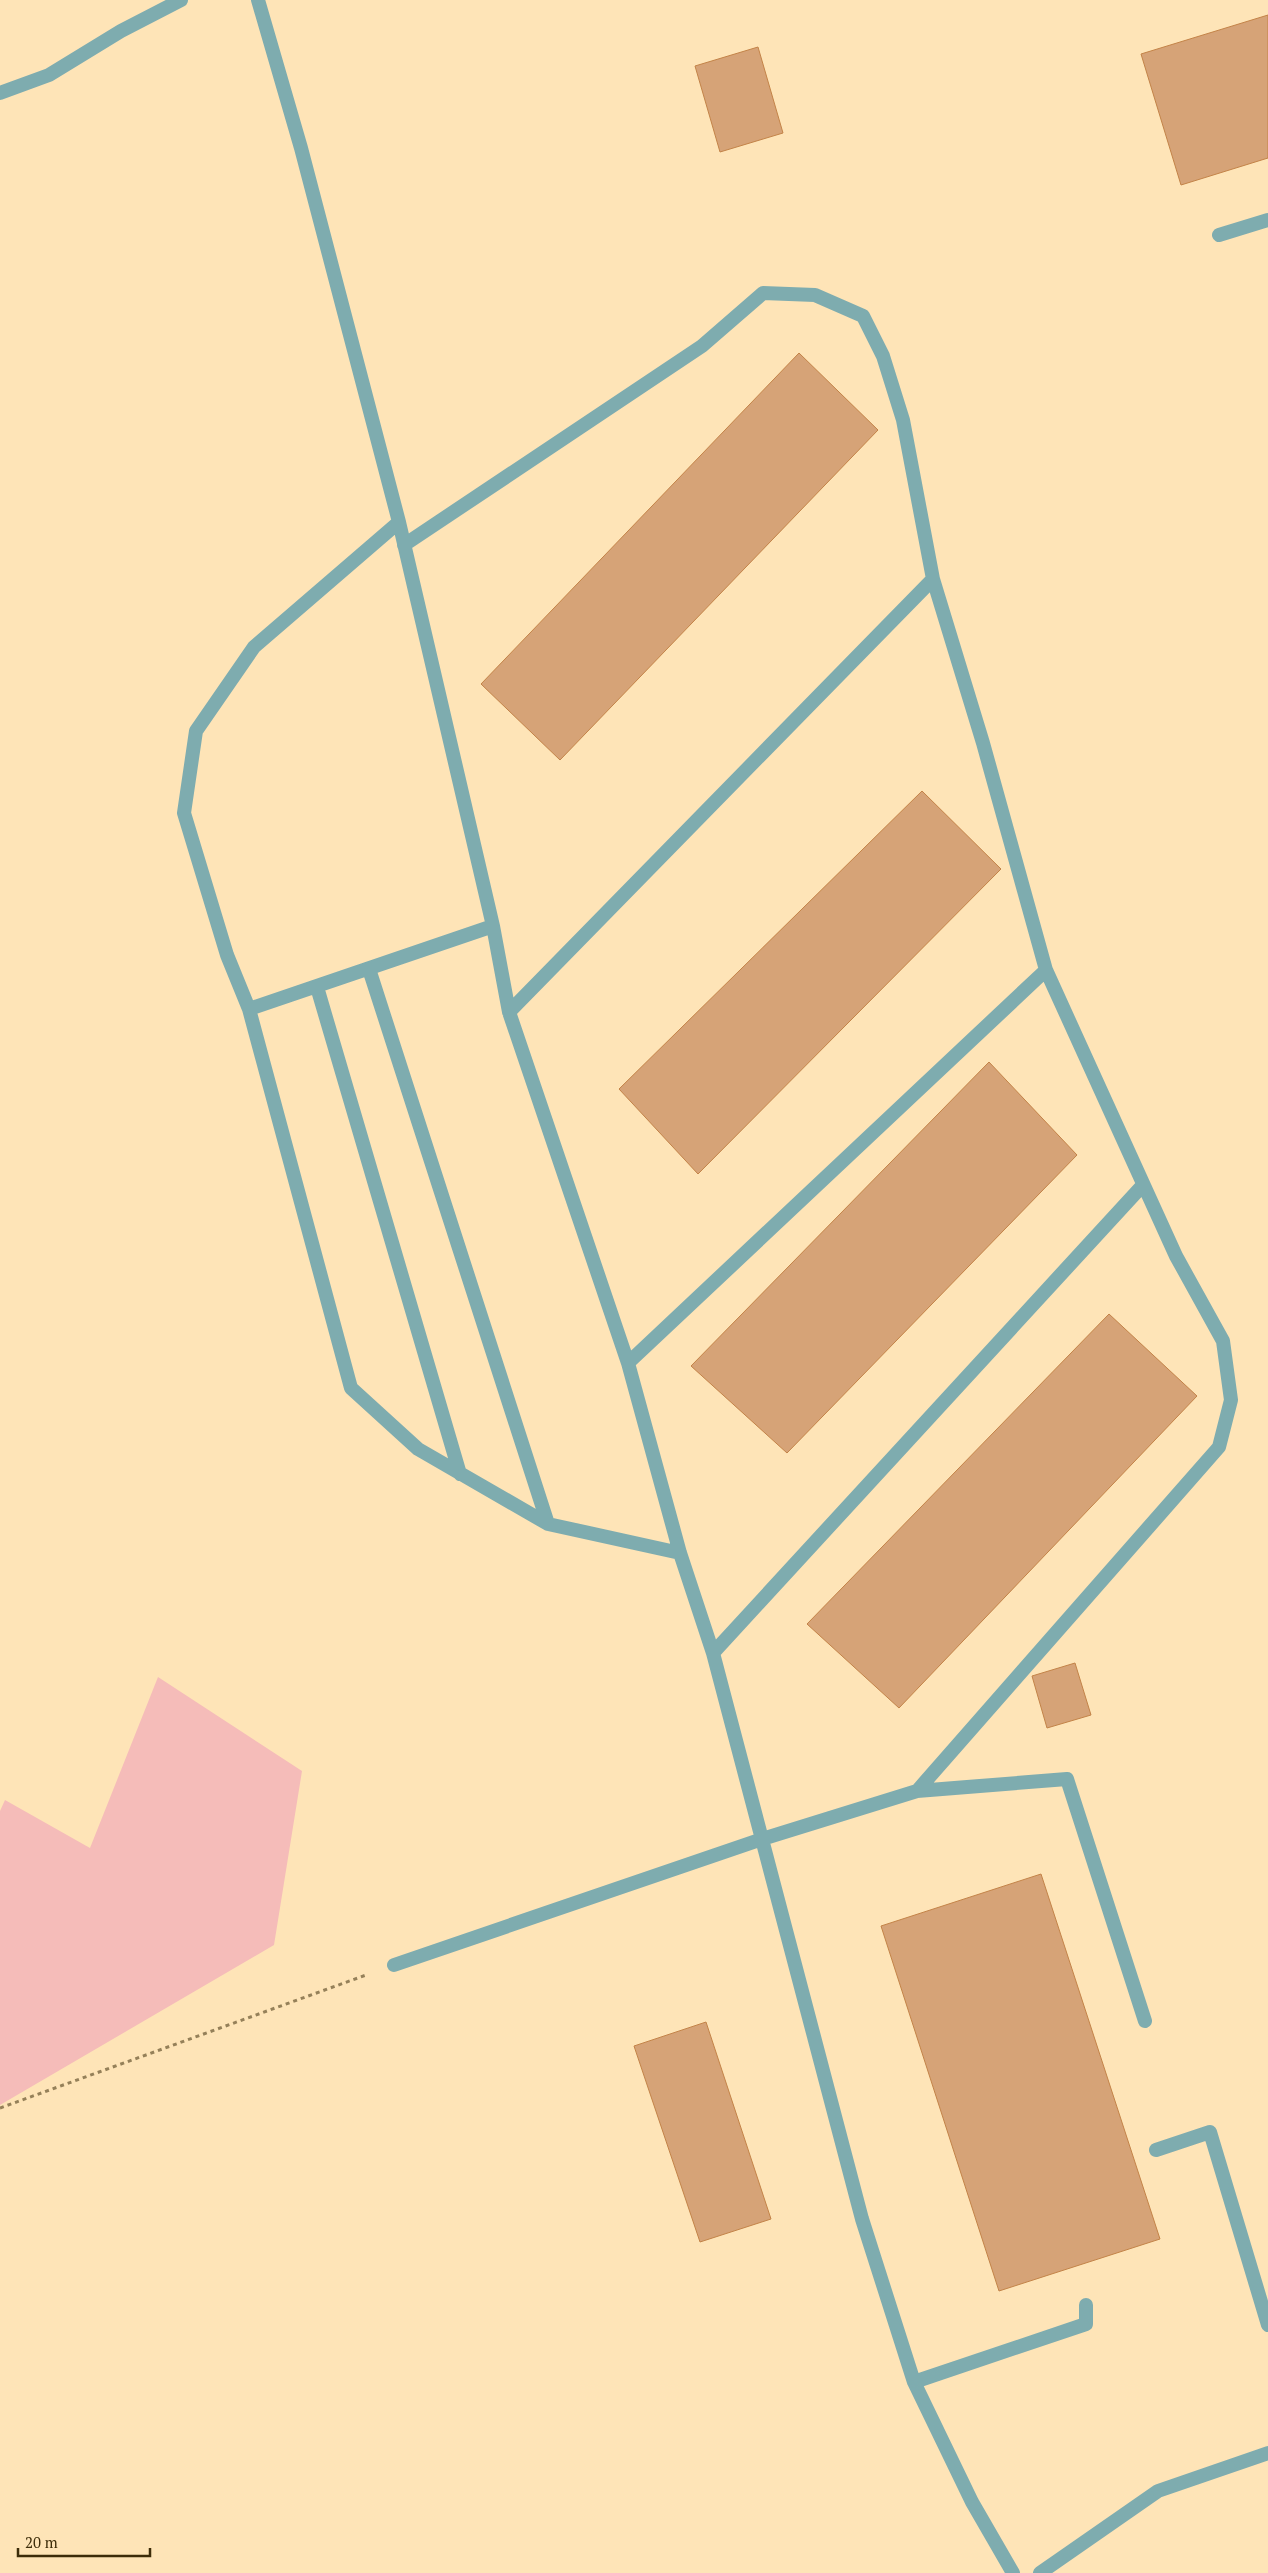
<svg xmlns="http://www.w3.org/2000/svg" width="1268" height="2573" font-family="'PT Serif',serif">
<style>
.green{fill:#f5bcb9}
.building{fill:#d6a377;stroke:#c38348}
.lines{fill:none;stroke-linecap:round;stroke-linejoin:round}
.path{stroke:#958059;stroke-width:3;stroke-dasharray:4 4;stroke-linecap:butt}
.service{stroke:#7eacaf;stroke-width:14}
.minor{stroke:#7eacaf;stroke-width:14}
</style>
<rect width="100%" height="100%" fill="#fee4b7"/>
<path class="green" d="M158,1677L302,1771L274,1945L0,2105V1811L5,1800L90,1848Z"/>
<path class="building" d="M1268,15V158L1181,185L1141,54Z
M758,47L783,133L720,152L695,66Z
M799,353L878,430L560,760L481,684Z
M922,791L1001,869L698,1174L619,1089Z
M989,1062L1077,1155L787,1453L691,1366Z
M1109,1314L1197,1396L899,1708L807,1624Z
M1075,1663L1091,1715L1047,1728L1032,1676Z
M1041,1874L1160,2239L999,2291L881,1926Z
M706,2022L771,2219L700,2242L634,2046Z"/>
<g class="lines">
<path class="path" d="M0,2108L366,1975"/>
<path class="service" d="M258,0L301,148L399,522L493,926L509,1012L628,1363L680,1553L713,1653L862,2219L914,2382L972,2502L1013,2573
M1219,235L1268,220
M399,522L254,647L196,731L184,813L227,955L249,1009L351,1388L418,1449L548,1524L680,1553
M369,969L548,1524
M317,987L460,1474
M249,1009L493,926
M509,1012L933,579
M628,1363L1046,970
M713,1653L1143,1185
M917,1791L1067,1779L1145,2021
M394,1965L762,1839L917,1791L1219,1447L1231,1400L1223,1341L1176,1256L1046,970L983,743L933,579L903,420L883,356L863,316L815,295L763,293L702,346L404,545
M1156,2150L1210,2132L1268,2325
M914,2382L1086,2324V2305
M1040,2573L1158,2491L1268,2453"/>
<path class="minor" d="M0,93L49,75L121,31L181,0"/>
</g>
<path d="M18 2548v8h132v-8" fill="none" stroke="#3d2c09" stroke-width="2.5"/>
<text x="25" y="2548" font-size="15" fill="#3d2c09" stroke="#fee4b7" stroke-width="4" paint-order="stroke">20 m</text>
</svg>
